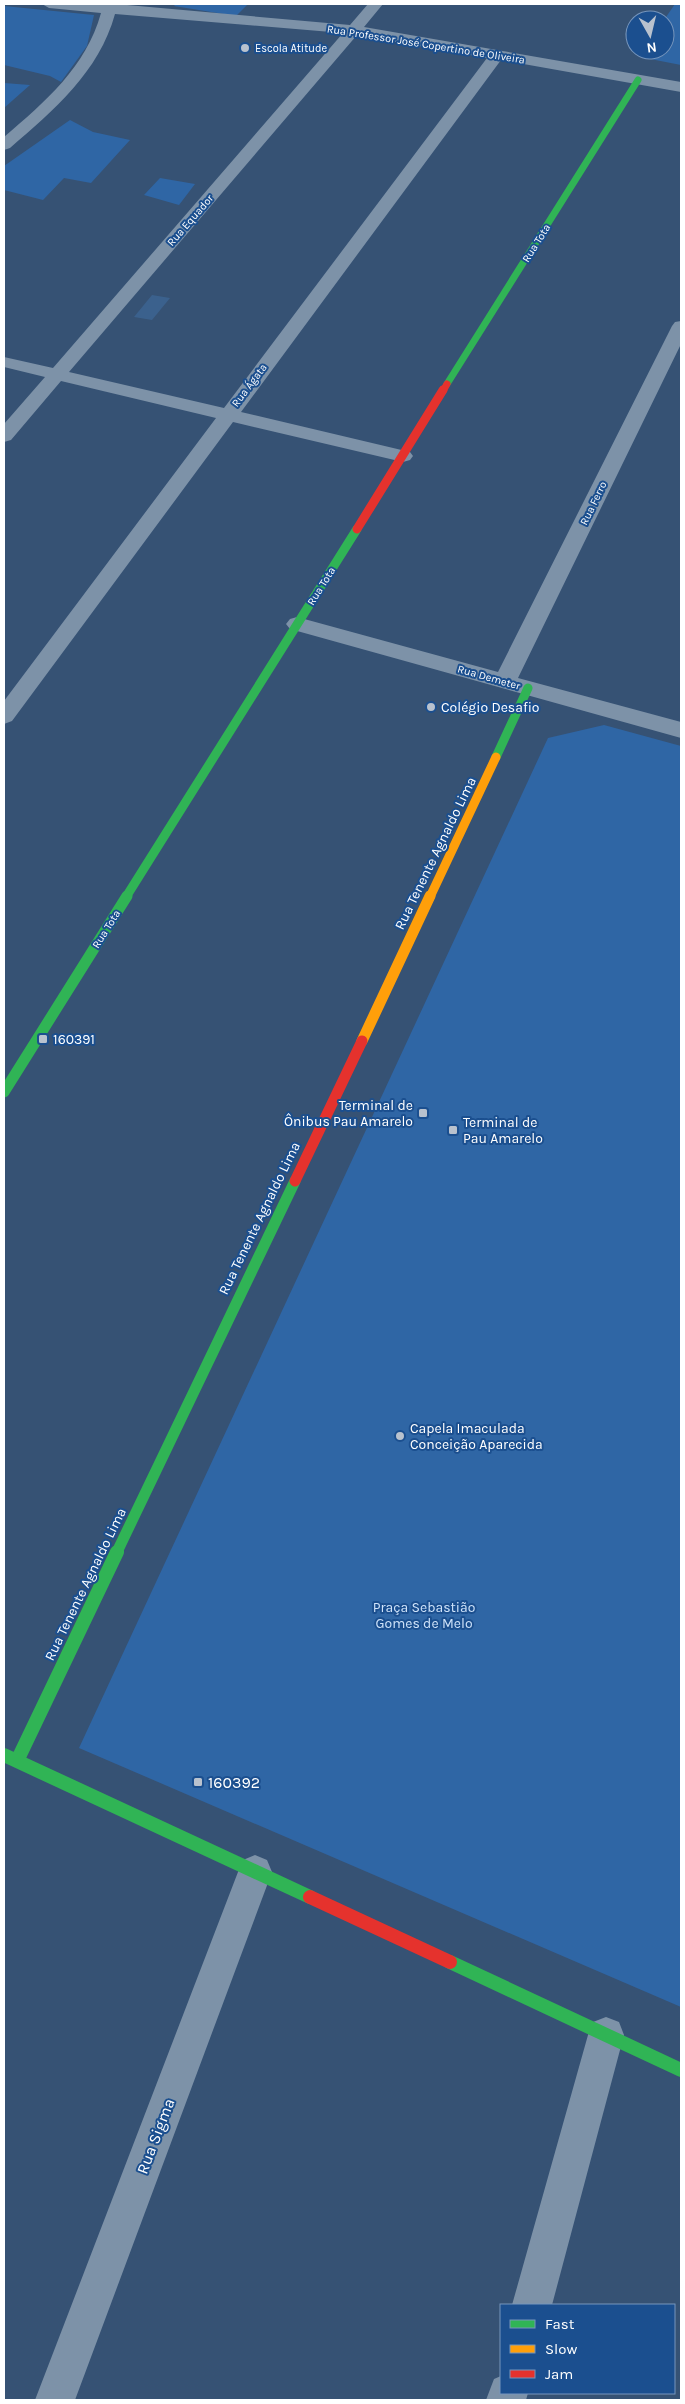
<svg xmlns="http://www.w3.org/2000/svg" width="685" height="2404" font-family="Karla,sans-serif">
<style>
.green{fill:#2f66a5}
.water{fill:#3b618d}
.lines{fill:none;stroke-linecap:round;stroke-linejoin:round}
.street{fill:#7d92a8;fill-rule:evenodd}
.fast-far3{stroke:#30b455;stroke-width:7}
.fast-far2{stroke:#30b455;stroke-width:9}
.fast-far1{stroke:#30b455;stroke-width:11}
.fast{stroke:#30b455;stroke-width:14}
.slow-far1{stroke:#ff9f0a;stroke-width:9}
.slow{stroke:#ff9f0a;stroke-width:11}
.jam-far3{stroke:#e5322d;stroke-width:7}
.jam-far2{stroke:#e5322d;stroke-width:9}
.jam-far1{stroke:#e5322d;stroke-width:11}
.jam{stroke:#e5322d;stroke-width:14}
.poi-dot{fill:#b9c2ce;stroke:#1b4f8f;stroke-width:2}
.labels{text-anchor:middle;stroke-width:4;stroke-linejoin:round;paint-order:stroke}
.far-street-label{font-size:11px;fill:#fff;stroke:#1b4f8f}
.far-poi-label{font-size:11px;fill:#fff;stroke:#1b4f8f;text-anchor:start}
.poi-label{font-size:14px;fill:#fff;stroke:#1b4f8f;text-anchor:start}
.street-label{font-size:14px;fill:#fff;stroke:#1b4f8f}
.park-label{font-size:14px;fill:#cfe3fa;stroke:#1b4f8f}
.near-poi-label{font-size:16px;fill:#fff;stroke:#1b4f8f;text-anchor:start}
.near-street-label{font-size:16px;fill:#fff;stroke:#1b4f8f}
</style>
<rect width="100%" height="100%" fill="#365274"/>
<path class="green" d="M176,4H248L236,16L174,6Z
M675,4H681V65L640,57L645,50H665L664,20Z
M4,6L94,15L87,46L61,82L50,76L4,65Z
M4,83L30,85L4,108Z
M70,120L93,132L130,140L91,183L64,178L43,200L4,190V166Z
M160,178L195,184L179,205L144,195Z
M604,725L681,746V2007L79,1748L548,738Z"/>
<path class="water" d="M152,295L170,298L152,320L134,317Z"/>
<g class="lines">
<path class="street" d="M42,4H116L350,25L368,4H383L364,27L681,82V92L501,60L241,412L410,452L413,456L410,460L403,462L233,422L12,721L4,724V701L216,418L61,381L11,440L4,442V424L45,377L4,367V357L53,368L343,33L115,14C99,72 54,110 10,148L4,150V137C45,102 86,67 101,13L49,8ZM357,35L487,58L224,408L69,372Z
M681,321V344L518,678L681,722V738L290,629L286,624L290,619L297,617L498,672L672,326L675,322Z
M255,1855L267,1860L272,1872L75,2400H35L238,1872L243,1860Z
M606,2017L619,2022L624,2035L552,2305H512L588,2035L593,2022Z
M501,2376V2393H528L526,2400H486L494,2379Z"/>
<path class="fast-far3" d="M447,384L638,80"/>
<path class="fast-far2" d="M496,757L528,688
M126,897L357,529"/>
<path class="fast-far1" d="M4,1092L127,896
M116,1554L295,1181"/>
<path class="fast" d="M4,1755L310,1897
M17,1761L117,1552
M450,1962L681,2070"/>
<path class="slow-far1" d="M430,897L496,757"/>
<path class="slow" d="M362,1041L430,896"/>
<path class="jam-far3" d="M443,391L447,384"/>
<path class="jam-far2" d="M357,529L443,390"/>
<path class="jam-far1" d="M295,1181L362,1041"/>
<path class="jam" d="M310,1897L450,1962"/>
</g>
<g class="poi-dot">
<circle cx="245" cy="48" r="5"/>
<circle cx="431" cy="707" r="5"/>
<rect x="38" y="1034" width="10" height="10" rx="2.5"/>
<rect x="418" y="1108" width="10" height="10" rx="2.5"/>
<rect x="448" y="1125" width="10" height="10" rx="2.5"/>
<circle cx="400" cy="1436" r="5"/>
<rect x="193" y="1777" width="10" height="10" rx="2.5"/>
</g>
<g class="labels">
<g class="far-street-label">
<text transform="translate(426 44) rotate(9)" y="4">Rua Professor José Copertino de Oliveira</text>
<text transform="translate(190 220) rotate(-49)" y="4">Rua Equador</text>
<text transform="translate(536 243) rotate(-58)" y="4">Rua Tota</text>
<text transform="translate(249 385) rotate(-53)" y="4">Rua Ágata</text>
<text transform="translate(593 503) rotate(-64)" y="4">Rua Ferro</text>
<text transform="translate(321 586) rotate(-58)" y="4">Rua Tota</text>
<text transform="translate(489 677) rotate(16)" y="4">Rua Demeter</text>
<text transform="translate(106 929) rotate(-58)" y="4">Rua Tota</text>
</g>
<g class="far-poi-label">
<text x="255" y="52">Escola Atitude</text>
</g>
<g class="poi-label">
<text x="441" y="712">Colégio Desafio</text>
<text x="53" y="1044">160391</text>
<text x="413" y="1110" text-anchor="end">Terminal de<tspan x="413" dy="16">Ônibus Pau Amarelo</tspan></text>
<text x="463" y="1127">Terminal de<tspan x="463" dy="16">Pau Amarelo</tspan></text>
<text x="410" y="1433">Capela Imaculada<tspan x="410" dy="16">Conceição Aparecida</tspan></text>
</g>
<g class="street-label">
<text transform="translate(435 853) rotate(-64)" y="5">Rua Tenente Agnaldo Lima</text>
<text transform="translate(259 1218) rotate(-64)" y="5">Rua Tenente Agnaldo Lima</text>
<text transform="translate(85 1584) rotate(-64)" y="5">Rua Tenente Agnaldo Lima</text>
</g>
<g class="park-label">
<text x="424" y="1612">Praça Sebastião<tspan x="424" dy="16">Gomes de Melo</tspan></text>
</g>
<g class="near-poi-label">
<text x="208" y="1788">160392</text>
</g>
<g class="near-street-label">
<text transform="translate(155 2136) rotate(-69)" y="6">Rua Sigma</text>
</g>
</g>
<rect width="685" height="2404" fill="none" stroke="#ffffff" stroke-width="10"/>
<rect x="500" y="2304" width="175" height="90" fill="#1b4f8f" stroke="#7695bc"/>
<rect x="510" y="2320" width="25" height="8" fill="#30b455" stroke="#7695bc"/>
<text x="545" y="2329" font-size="15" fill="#ffffff">Fast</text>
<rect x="510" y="2345" width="25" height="8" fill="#ff9f0a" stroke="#7695bc"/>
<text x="545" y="2354" font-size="15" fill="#ffffff">Slow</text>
<rect x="510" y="2370" width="25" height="8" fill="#e5322d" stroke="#7695bc"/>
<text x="545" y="2379" font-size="15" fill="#ffffff">Jam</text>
<g transform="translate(650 35) rotate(172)"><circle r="24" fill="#1b4f8f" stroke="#7695bc"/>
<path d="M0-4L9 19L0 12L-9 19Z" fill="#b9c2ce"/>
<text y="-8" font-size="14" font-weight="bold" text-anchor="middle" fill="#ffffff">N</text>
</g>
</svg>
